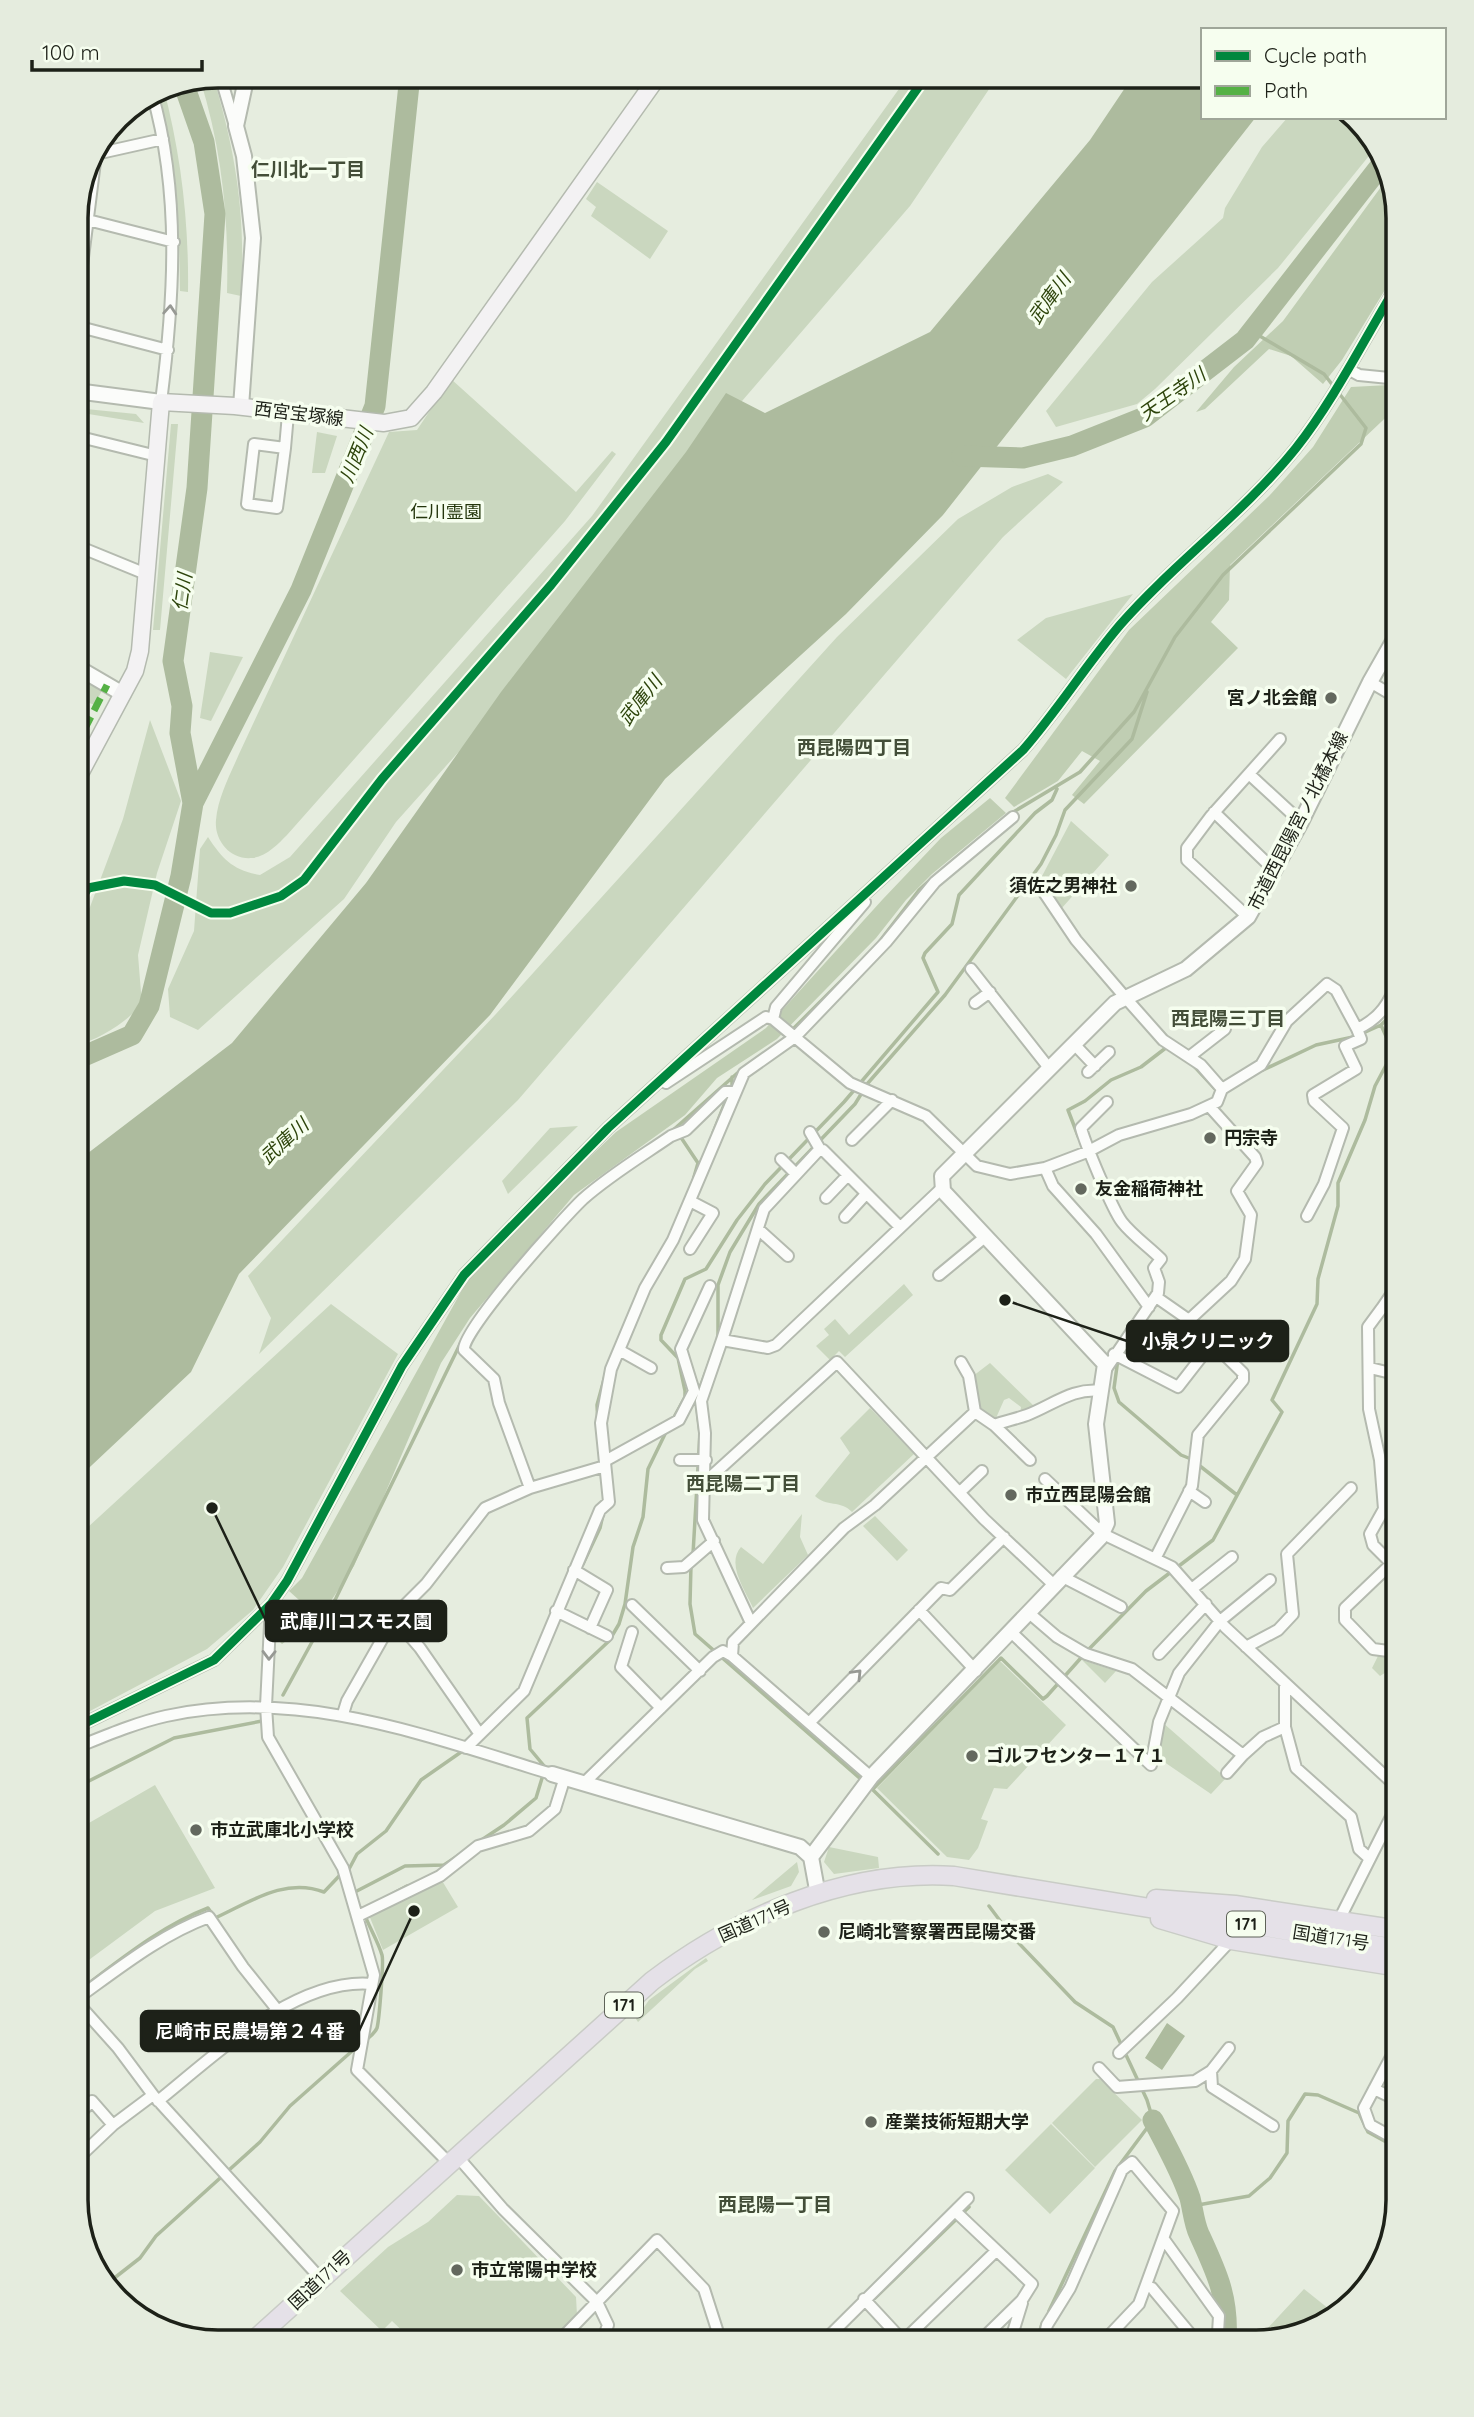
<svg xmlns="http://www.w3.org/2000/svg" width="1474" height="2417" font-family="Quicksand,'Noto Sans JP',sans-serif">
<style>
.green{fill:#cad7bf}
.forest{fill:#c0ceb3}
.water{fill:#adbb9e}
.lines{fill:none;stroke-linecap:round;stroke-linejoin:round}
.stream{stroke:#adbb9e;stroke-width:3.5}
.river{stroke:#adbb9e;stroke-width:21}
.minor-casing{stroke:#b4baaf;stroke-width:14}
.tertiary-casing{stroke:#b4baaf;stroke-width:18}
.secondary-casing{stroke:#b4baaf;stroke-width:19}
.trunk-casing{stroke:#c9ccc6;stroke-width:21}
.minor{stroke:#fbfcfa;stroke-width:10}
.tertiary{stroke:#fbfcfa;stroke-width:14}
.secondary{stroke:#f3f2f3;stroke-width:16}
.trunk{stroke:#e5e1e8;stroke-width:18}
.quiet{stroke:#55b145;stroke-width:7;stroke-dasharray:14 7;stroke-linecap:butt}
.cycleway-casing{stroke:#f6feef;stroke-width:13}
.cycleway{stroke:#00873e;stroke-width:9}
.oneway{stroke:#979994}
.poi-dot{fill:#63685e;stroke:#f6feef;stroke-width:2.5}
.labels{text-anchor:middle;stroke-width:7;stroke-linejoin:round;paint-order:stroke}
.shield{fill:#f6feef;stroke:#5e6358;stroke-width:2}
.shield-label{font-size:16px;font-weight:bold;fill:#1d2118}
.street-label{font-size:18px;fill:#1d2118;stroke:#f6feef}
.park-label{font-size:18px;fill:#23350b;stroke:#f6feef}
.poi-label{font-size:18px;font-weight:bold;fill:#1d2118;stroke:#f6feef;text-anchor:start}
.neighbourhood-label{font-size:19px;font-weight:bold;fill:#434e38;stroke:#f6feef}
.water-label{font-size:19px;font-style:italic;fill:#2d440b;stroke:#f6feef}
.rim{fill:none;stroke:#1d2118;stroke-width:3.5}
.leader{fill:none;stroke:#1d2118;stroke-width:2.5}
.callout-dot{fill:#1d2118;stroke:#f6feef;stroke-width:2.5}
.callout{fill:#1d2118;stroke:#1d2118;stroke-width:2.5}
.callout-label{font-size:19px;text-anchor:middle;font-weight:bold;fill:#fff}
</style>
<rect width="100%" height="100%" fill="#e6eddf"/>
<path class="green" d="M909,75L998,76L910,206L736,408L587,608L396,822L344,899L198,1030L170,1017L168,989L194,931L200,849L208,837C223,860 233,870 260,875L290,857L592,516Z
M213,76C236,153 246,216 241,296L227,293C229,219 222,150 200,79Z
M163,86C181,154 189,222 188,292L180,291C179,224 178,154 157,90Z
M1288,117H1351L1377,146L1278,268L1155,389L1137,404L1056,427L1046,411L1152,282L1223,218L1225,208L1262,147Z
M597,182L668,231L650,259L591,216L596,207L586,199Z
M451,379L576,492L612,451L616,454L565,521L287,835C278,844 266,857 252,858C230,860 214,840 216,820C218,797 230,775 239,754L389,432L417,430Z
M76,408L136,414L144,423L76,412Z
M171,424H178L160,630H153Z
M317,432L337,436L325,473H312Z
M1048,474L1063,482L1003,537L518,1100L259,1354L271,1318L248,1276L495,1015L837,637L958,519L1012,487Z
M1133,594L1066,679L1017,640L1046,618Z
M210,652L243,657L211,721L200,718Z
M75,674L102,690L95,705L75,698Z
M150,720L181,801L157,873L138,955L142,1005C124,1023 100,1040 75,1045V932L90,907L123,819Z
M1071,821L1109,855L1061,909L1041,878Z
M578,1126L508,1194L502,1181L550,1128Z
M904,1284L913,1295L845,1357L839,1351L830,1360L816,1346L829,1335L824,1329L835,1319L849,1335Z
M331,1304L398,1354L283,1567L253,1610L207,1649L75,1719V1539Z
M990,1363L1035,1407L1020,1414L1021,1407L1009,1398L1004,1400L996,1418L981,1412L973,1376Z
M870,1408L914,1454L852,1512C841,1500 826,1507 815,1496L850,1453L840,1438Z
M1395,1475L1399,1478V1496L1391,1502L1388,1480Z
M802,1514L800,1537L808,1555L753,1608C745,1590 726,1564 741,1547L763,1564Z
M875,1516L908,1550L897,1561L863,1526Z
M1378,1656L1399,1660V1664L1380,1676L1372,1668Z
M1082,1660L1116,1671L1105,1683Z
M1000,1661L1066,1725L1007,1789L994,1788L981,1819L988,1821L978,1848L969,1860L947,1857L877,1788Z
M1162,1722L1226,1778L1211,1794L1154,1755Z
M155,1785L215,1888L155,1911L78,1968L75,1831Z
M829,1847L878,1857L879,1868L834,1874L824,1862Z
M797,1862L799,1872L791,1886L752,1900Z
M441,1879L458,1907L383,1950L369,1915Z
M706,1958L708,1961L695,1969L638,2022L636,2019L649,2000Z
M1096,2079H1100L1142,2120L1095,2167L1052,2123Z
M1051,2124L1095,2168L1050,2214L1005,2170Z
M457,2195L479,2196L576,2297L577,2315L549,2342H414L392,2321L382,2331L340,2291L388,2247L428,2222Z
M1304,2289L1334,2313L1319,2327L1276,2337L1267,2329Z"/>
<path class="forest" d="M1389,176L1399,217V267L1342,360L1323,384L1291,356L1269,349L1205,409L1196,412L1234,367L1283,321Z
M1389,385L1399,387V405L1230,565L1229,600L1211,622L1238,648L1084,804L1072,795L1100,761L1082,751L1058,781L1014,807L1005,798L1129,630L1269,496L1313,447L1351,387Z
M990,798L1006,813L932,874L906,900L876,938L777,1039L717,1078L685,1115L574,1195L470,1318L441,1363L354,1566L321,1616L282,1644L279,1641L281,1632L309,1609L289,1591L302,1578L467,1281L498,1244L616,1132L766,1028L883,899L941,838Z"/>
<path class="water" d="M1133,76H1203V117H1256L943,515L846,614L665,779L490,1015L239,1274L191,1372L75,1481V1163L232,1043L366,883L501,692L686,452L726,393L765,413L930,332L1090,140Z
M1167,2023L1185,2036L1162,2070L1145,2058Z"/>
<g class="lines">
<path class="stream" d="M1010,814L1080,772L1134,712L1175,637L1223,575L1361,444L1366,428L1324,374L1253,332
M948,865L977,841
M876,946L919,890L931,879
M790,1032L856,966
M1361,1034L1381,1025
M1193,1065L1218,1092
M1263,1070L1316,1045L1353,1037
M672,1131L742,1069
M713,1133L732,1085V1077
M680,1136L698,1163L694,1177
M1078,1136L1068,1110L1085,1101L1111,1080L1141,1067L1167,1047
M718,1338V1285L730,1252L759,1204L855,1104L868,1083L945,995L1041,864L1056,835L1065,810L1132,739L1147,692
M1118,1359L1114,1388L1119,1402L1181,1455L1191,1459L1237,1495
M698,1393L712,1355
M673,1419L685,1397V1391L678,1358L661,1340V1335L685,1279L706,1269L737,1220L765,1184L844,1102L938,992L923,958L925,953L952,924L959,895L1035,813L1052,800L1057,789
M600,1461L597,1405L606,1372
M693,1554L700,1433L697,1408
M583,1564L600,1528L604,1510
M691,1565L690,1604L695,1634L863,1781
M283,1695L336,1598L464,1336
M545,1767L530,1749L527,1718L609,1641L619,1624L625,1604L633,1547L643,1517L648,1469L666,1432
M869,1786L938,1854
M75,1788L174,1738L262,1721
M873,1789L1001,1658L1043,1699L1047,1696L1088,1650L1146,1591L1213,1540L1282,1412L1272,1400L1317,1304L1318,1279L1338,1206V1183L1365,1120L1375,1086L1393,1052L1381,1025L1389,1017L1399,999
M348,1871L357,1854L386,1831L421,1780L464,1750
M353,1893L405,1866L444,1865L504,1825L536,1798L543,1775
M392,1894L407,1886
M989,1906L1010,1934L1075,2002L1113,2027L1147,2100L1153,2120L1115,2171L1049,2311
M364,1913C369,1927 378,1941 382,1955C384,1962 379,2021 377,2028C375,2033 371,2036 366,2040
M77,1992C119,1961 159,1927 208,1908L215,1918C250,1902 285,1877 324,1892L341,1874
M1192,2206L1249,2196L1270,2178L1287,2153L1288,2121L1305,2094L1318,2095L1359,2113L1368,2132L1399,2149
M108,2283L140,2258L156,2236L260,2142L290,2106L360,2044
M875,2298L969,2207
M1036,2342L1042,2324"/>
<path class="river" d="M962,456L1023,458L1072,446L1145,417L1245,340L1385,160
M193,803L301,590L375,406L410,75
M75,1060L132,1035L149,1006L181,876L193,803L180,733L182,706L173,661L197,488L215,214L204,142L183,82
M1153,2120C1166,2145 1181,2171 1190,2198C1193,2210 1194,2223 1199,2234C1217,2273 1229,2298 1226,2342"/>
<defs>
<path id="minor" d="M220,75L235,126
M152,93C181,194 174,300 161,402
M96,154L163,139
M76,217L174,242
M76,313L96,154L94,151
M76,326L168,350
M1348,369L1359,375L1399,379
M76,436L157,456
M254,444L285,448L277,508L247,504Z
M285,448L288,414
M75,545L146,574
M1370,682L1399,699
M1249,774L1301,822
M1214,812L1274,870
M1248,917L1187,860V848L1211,816L1280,739
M971,969L1049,1068
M975,1003L990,992
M773,1019L850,1083L926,1116L977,1166L1010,1174L1045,1168L1087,1152L1119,1135L1191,1114L1217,1102L1222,1089L1201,1065L1163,1040L1124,996L1076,940L1037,882
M1074,1044L1095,1066
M1189,1057L1225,1029
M1088,1072L1109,1052
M666,1083L766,1017L773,1019L776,1007L865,902
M1222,1089L1261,1065L1287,1021L1327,984L1336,990L1357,1029C1381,1018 1389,1003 1399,978
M810,1132L821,1151
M852,1140L892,1100
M781,1159L796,1174
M1045,1168L1053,1186L1096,1234L1149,1307
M826,1198L848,1175
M1307,1216L1324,1184L1343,1128L1314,1101L1313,1095L1356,1069L1345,1046L1361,1039L1357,1029
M845,1217L866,1194
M758,1229L788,1256
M690,1249L713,1213L690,1201
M939,1275L985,1237
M1382,1308L1395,1289
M1189,1320L1231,1281L1245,1259L1251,1215L1237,1191L1257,1163L1255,1157L1210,1107
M722,1340L764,1209L818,1151L823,1150L900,1227
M619,1350L651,1368
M1114,1354L1178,1387L1213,1342
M961,1362L969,1376L975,1412L994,1425L1030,1460
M1370,1368L1399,1375
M1106,1369L1158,1293L1159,1282L1154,1268L1161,1259C1149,1247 1132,1235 1122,1222C1112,1209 1085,1143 1081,1128L1107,1102
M994,1425C1005,1421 1016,1419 1027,1415C1053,1405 1073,1387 1102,1391
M680,1460H706
M605,1461L679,1420L694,1391L681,1349L710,1286
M1045,1479L1103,1534L1172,1567L1225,1627L1399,1789
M704,1483L837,1362L984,1519L1054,1585
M530,1488L499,1403L494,1379L464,1350C461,1331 564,1217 583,1199C610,1175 642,1156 671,1136L686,1130L725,1092H734
M1189,1491L1205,1502
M960,1492L982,1471
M1156,1557L1192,1486L1198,1435L1243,1380V1373L1189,1320L1156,1297
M1390,1565L1345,1608V1620L1373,1649L1396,1652L1399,1648
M667,1568L684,1567L714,1541
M574,1570L607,1590L590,1628
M1399,1571L1373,1545L1370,1534L1384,1509L1380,1460L1369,1409L1368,1327L1382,1308H1391L1399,1313
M1061,1576L1121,1607
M1193,1588L1232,1557
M271,1604L266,1706L268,1737L343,1868L374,1975L357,2070L449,2163
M632,1605L700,1671
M919,1610L976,1671
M556,1611L607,1636
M1029,1613L1057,1637L1086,1654L1132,1669L1243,1755L1263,1737L1285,1727
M394,1618L420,1648L479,1733
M751,1623L703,1520L705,1433L701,1401L722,1340L768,1348L776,1345L942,1188
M632,1632L621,1667L661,1708
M1011,1632L1151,1765L1159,1722L1179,1673L1220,1621L1270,1580
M1246,1647L1278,1630L1293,1614L1287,1554L1351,1488
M1159,1654L1206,1604
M1285,1683V1727L1296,1768L1351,1817L1359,1849L1369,1858
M343,1714L347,1701L397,1613L426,1584L485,1508L530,1488L605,1466
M809,1723L941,1588L950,1590L1004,1537
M75,1728L214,1660L271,1604L287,1581L402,1366L464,1275L608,1128L1023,750C1058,710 1086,665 1120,625C1175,562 1244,513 1296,448C1336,397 1365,337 1399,282
M75,1748C105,1736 135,1723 166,1716C300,1687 426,1736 552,1774
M466,1748L524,1691L600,1510L609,1502L601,1423L611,1369L645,1288L673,1240L744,1073L795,1037L886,942L935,882L1013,817
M1227,1773L1243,1755
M871,1777L732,1656L733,1642L844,1528L875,1505L975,1412
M584,1783L713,1657L723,1651L732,1656
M358,1916L440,1876L478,1846L529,1831L555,1809L565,1777
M1339,1920L1399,1801
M75,2000L118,2048L153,2095L321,2279
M75,2000C117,1970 160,1935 209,1917L243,1967L279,2012
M1119,2053L1177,1998L1231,1940
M1099,2068L1117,2087L1195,2081L1211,2071L1229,2048
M1211,2071L1212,2087L1273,2126
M1374,2089L1399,2101
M158,2101C214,2056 296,1977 372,1984
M75,2118L92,2101L113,2125
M1399,2141L1370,2125L1364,2108L1391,2057L1399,2059
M457,2156L503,2209L597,2302L608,2325L602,2342
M75,2161L113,2125L153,2095
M78,2210L80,2207
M955,2211L1032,2284L1022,2300L979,2342
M1163,2238L1219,2316L1218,2333L1208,2342
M1146,2286L1152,2288L1197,2342
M864,2299L904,2342
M903,2341L996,2251
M558,2342L657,2240L704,2289L721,2342
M823,2342L968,2198
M1010,2342L1022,2303
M1052,2342L1045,2334L1047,2325L1070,2288L1122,2170L1132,2162L1173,2211L1139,2304L1103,2342"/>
<path id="tertiary" d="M76,391L161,402
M241,407L253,238L244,156L236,126L247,75
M75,666L123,694
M552,1774L800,1847L811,1857L818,1895
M811,1857L871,1777L1100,1538L1107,1523L1096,1424L1105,1364L943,1191L942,1176L1115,1003L1186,969L1248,917L1301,822L1370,682L1399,631"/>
<path id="secondary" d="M75,783L135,671L140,651L161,402L235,406L384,423L411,418L434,392L659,75"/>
<path id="trunk" d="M1156,1899L1235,1905L1399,1930
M1160,1919L1231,1940L1399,1967
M253,2341L652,1981C736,1917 846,1869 954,1876L1399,1949"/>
</defs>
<use href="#minor" class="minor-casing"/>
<use href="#tertiary" class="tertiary-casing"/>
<use href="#secondary" class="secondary-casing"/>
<use href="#trunk" class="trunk-casing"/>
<use href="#minor" class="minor"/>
<use href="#tertiary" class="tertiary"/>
<use href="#secondary" class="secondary"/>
<use href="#trunk" class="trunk"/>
<path class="quiet" d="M75,748L107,685"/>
<defs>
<path id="cycleway" d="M75,909L88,888L124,881L155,885L211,913H230L281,896L304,880L382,779L551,585L666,442L927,75
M75,1728L214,1660L271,1604L287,1581L402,1366L464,1275L608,1128L1023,750C1058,710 1086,665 1120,625C1175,562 1244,513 1296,448C1336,397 1365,337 1399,282"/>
</defs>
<use href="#cycleway" class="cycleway-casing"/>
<use href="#cycleway" class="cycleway"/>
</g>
<defs><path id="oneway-chevron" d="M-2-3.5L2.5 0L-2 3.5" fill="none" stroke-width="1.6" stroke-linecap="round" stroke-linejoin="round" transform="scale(1.75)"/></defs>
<g class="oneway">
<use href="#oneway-chevron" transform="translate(170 310) rotate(-86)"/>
<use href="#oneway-chevron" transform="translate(269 1655) rotate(91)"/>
<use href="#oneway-chevron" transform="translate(857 1674) rotate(-46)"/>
</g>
<g class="poi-dot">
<circle cx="1331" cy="698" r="7"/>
<circle cx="1131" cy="886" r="7"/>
<circle cx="1210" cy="1138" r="7"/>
<circle cx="1081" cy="1189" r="7"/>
<circle cx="1011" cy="1495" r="7"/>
<circle cx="972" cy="1756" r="7"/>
<circle cx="196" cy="1830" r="7"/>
<circle cx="824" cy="1932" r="7"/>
<circle cx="871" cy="2122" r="7"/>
<circle cx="457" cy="2270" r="7"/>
</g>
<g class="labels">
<g class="shield">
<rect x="1227" y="1911.5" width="38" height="25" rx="5"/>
<rect x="605" y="1992.5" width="38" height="25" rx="5"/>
</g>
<g class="shield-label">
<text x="1246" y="1930">171</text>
<text x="624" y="2011">171</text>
</g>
<g class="street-label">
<text transform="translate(299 414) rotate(7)" y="6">西宮宝塚線</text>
<text transform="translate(1298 821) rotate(-63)" y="6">市道西昆陽宮ノ北橘本線</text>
<text transform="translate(755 1921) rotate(-24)" y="6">国道171号</text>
<text transform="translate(1331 1938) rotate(9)" y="6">国道171号</text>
<text transform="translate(320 2280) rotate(-43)" y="6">国道171号</text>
</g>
<g class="park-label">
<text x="446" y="518">仁川霊園</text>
</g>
<g class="poi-label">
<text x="1317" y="704" text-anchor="end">宮ノ北会館</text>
<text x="1117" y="892" text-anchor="end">須佐之男神社</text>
<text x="1224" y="1144">円宗寺</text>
<text x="1095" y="1195">友金稲荷神社</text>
<text x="1025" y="1501">市立西昆陽会館</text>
<text x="986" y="1762">ゴルフセンター１７１</text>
<text x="210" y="1836">市立武庫北小学校</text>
<text x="838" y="1938">尼崎北警察署西昆陽交番</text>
<text x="885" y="2128">産業技術短期大学</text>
<text x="471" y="2276">市立常陽中学校</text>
</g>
<g class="neighbourhood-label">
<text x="308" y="176">仁川北一丁目</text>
<text x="854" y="754">西昆陽四丁目</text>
<text x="1228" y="1025">西昆陽三丁目</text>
<text x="743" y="1490">西昆陽二丁目</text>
<text x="775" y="2211">西昆陽一丁目</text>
</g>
<g class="water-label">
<text transform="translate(1049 298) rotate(-54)" y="7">武庫川</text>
<text transform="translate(1172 394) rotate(-35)" y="7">天王寺川</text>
<text transform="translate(356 455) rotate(-68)" y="7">川西川</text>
<text transform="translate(182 592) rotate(-82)" y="7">仁川</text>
<text transform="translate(640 700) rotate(-52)" y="7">武庫川</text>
<text transform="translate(284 1141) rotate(-42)" y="7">武庫川</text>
</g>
</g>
<path d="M0 0H1474V2417H0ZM218 88H1256A130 130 0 0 1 1386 218V2200A130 130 0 0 1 1256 2330H218A130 130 0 0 1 88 2200V218A130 130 0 0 1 218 88Z" fill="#e5ecde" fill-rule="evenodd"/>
<path class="rim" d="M218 88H1256A130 130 0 0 1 1386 218V2200A130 130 0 0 1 1256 2330H218A130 130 0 0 1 88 2200V218A130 130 0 0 1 218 88Z"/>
<path class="leader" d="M1005 1300L1127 1341M212 1508L266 1621M414 1911L359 2031"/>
<g class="callout-dot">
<circle cx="1005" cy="1300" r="7"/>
<circle cx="212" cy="1508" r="7"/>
<circle cx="414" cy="1911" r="7"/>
</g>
<g class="callout">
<rect x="1127" y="1321" width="161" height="40" rx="7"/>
<rect x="266" y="1601" width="180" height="40" rx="7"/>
<rect x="141" y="2011" width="218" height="40" rx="7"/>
</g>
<g class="callout-label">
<text x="1208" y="1348">小泉クリニック</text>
<text x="356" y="1628">武庫川コスモス園</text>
<text x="250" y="2038">尼崎市民農場第２４番</text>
</g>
<rect x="1201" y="28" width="245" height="91" fill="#f6feef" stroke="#9fa699" stroke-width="2"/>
<rect x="1215" y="51" width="35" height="10" fill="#00873e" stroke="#9fa699" stroke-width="2"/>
<text x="1264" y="63" font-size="21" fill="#1d2118">Cycle path</text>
<rect x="1215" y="86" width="35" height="10" fill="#55b145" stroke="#9fa699" stroke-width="2"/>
<text x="1264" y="98" font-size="21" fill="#1d2118">Path</text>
<path d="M32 60v10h170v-10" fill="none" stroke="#1d2118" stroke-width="3.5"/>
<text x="42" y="60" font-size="21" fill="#1d2118" stroke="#f6feef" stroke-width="5" paint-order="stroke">100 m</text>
</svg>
